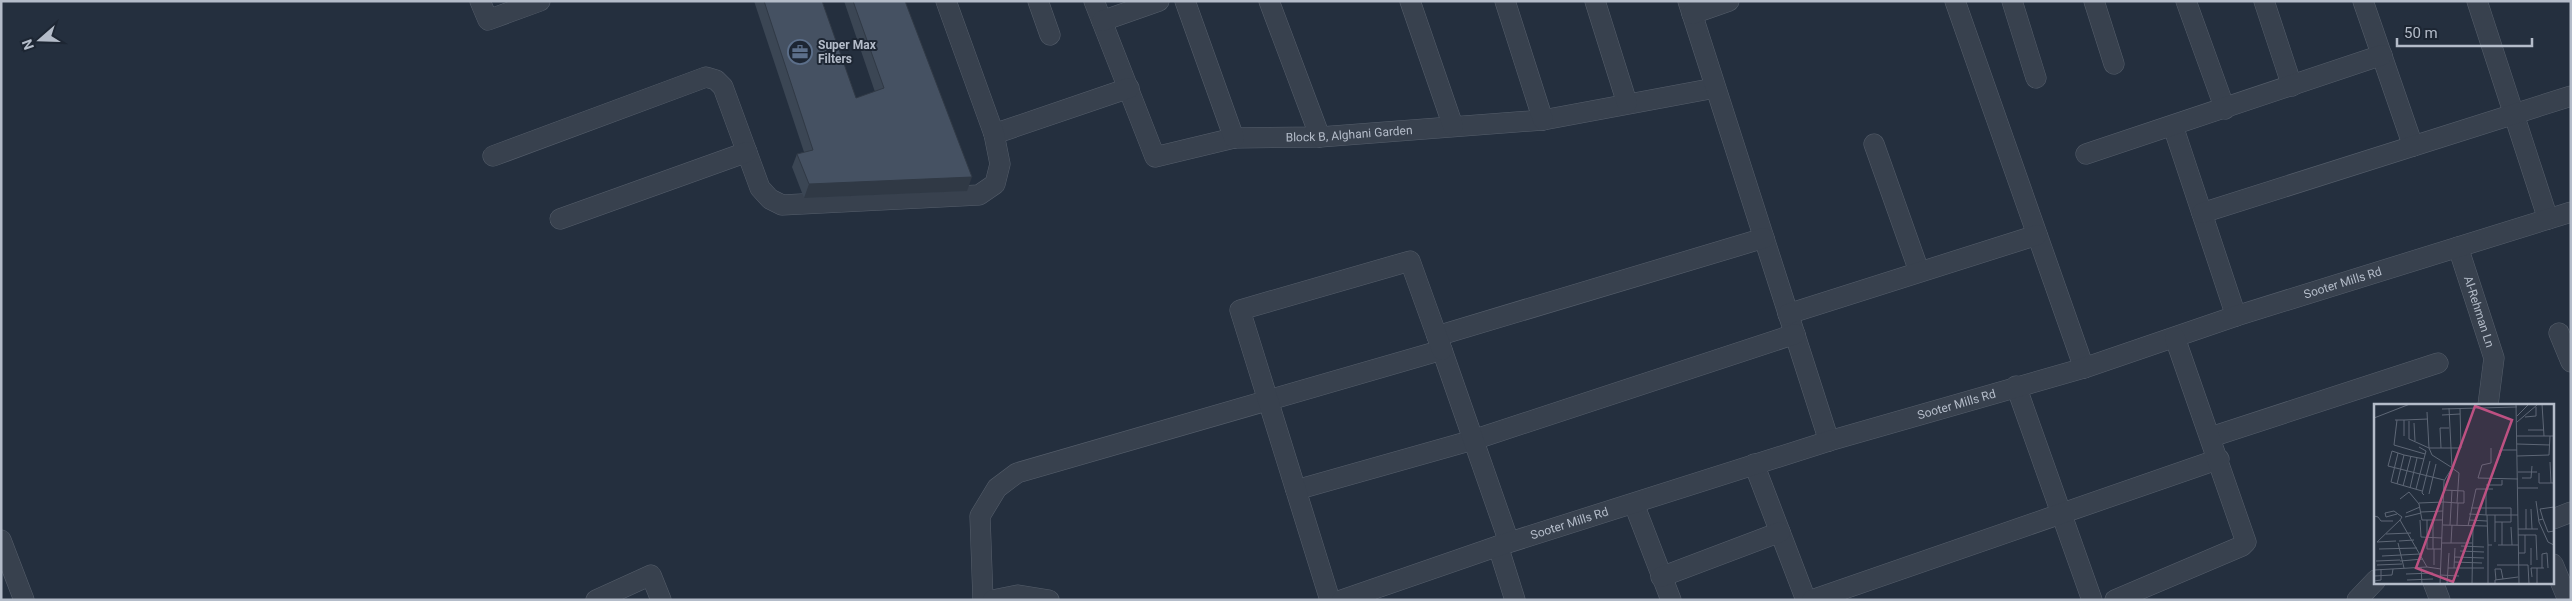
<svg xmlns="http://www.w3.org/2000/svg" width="2572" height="601" font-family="Roboto,sans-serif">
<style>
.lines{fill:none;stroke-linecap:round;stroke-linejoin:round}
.street-casing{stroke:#565f6c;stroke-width:21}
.street{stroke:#38414e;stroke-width:20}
.wall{fill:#3b4654}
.shaded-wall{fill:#303945}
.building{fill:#455162;stroke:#303945}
.labels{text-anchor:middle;stroke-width:4;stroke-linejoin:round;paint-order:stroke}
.poi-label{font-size:12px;font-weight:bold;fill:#b4bcc9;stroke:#1d2633;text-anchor:start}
.street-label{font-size:12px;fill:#b4bcc9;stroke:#1d2633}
.inset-road{fill:none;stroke:#5e6776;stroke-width:1}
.view{fill:#bd5182;fill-opacity:0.15;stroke:#bd5182;stroke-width:2.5}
.inset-edge{fill:none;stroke:#b4bcc9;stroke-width:2.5}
</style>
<rect width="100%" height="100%" fill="#242f3e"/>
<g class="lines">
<defs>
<g id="street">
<path d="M480,1L488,20L540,1"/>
<path d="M1038,1L1050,35"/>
<path id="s1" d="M1094,1L1155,157L1234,138L1320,137L1543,120L1715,88"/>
<path d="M1185,1L1234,138"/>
<path d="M1269,1L1320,137"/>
<path d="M1410,1L1453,126"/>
<path d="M1505,1L1543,120"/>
<path d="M1595,1L1627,103"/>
<path d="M1688,1L1829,441"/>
<path d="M1955,1L2084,368"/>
<path d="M2012,1L2036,78"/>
<path d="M2094,1L2114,64"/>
<path d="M2186,1L2225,109"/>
<path d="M2264,1L2292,86"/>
<path d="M2363,1L2413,146"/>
<path d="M2477,1L2548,219"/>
<path d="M1692,14L1729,1"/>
<path d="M1102,21L1159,1"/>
<path d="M2173,126L2236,316"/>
<path d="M994,134L1129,88"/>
<path d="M1874,144L1919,271"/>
<path d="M2086,154L2382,55"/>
<path d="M493,156L706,77L716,80L723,87L760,188L770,199L782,205L979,195L995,184L1000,164L994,134L946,1"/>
<path d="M2202,213L2571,96"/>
<path d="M560,219L747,152"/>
<path id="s2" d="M2458,247L2494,358L2488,405"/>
<path d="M1788,314L2037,235"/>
<path d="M2559,333L2571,362"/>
<path d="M1437,336L1764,238"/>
<path d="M2016,386L2092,600"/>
<path d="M2211,437L2438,363"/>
<path d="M1754,464L1806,600"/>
<path d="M1296,490L1473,440L1795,334"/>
<path d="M1634,504L1671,600"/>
<path d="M2553,519L2571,512"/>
<path d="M1,540L24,600"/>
<path d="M1498,546L1515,600"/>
<path d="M2553,564L2568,600"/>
<path d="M1661,577L1780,532"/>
<path d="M2433,582L2440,600"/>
<path d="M596,600L651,575L661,600"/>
<path d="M983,600L980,516L997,488L1017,473L1442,350L1509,542"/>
<path d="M993,600L1018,595L1049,600"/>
<path d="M1330,600L1240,310L1410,261L1442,350"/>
<path id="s3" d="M1342,600L1498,546L1829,441L2084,368L2236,316L2571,212"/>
<path d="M1812,600L2219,459"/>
<path d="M2115,600L2242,546L2246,542L2175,338"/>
<path d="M2357,600L2376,580"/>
</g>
</defs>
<use href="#street" class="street-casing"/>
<use href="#street" class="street"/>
</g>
<path class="wall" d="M754,1H822L856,98L875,92L844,1H905L967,191L804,198L792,167L797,154L804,152Z"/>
<path class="shaded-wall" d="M972,177L967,191L804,198L809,184Z"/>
<path class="building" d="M764,1H822L856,98L884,88L853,1H905L972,177L809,184L797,154L813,150Z"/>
<defs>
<symbol id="office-ring" viewBox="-11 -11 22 22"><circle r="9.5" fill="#1d2633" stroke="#5c6f8a" stroke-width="1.5"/><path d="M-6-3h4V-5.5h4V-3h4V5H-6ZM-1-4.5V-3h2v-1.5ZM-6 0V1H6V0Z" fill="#5c6f8a"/></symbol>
</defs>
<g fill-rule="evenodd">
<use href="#office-ring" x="786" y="38" width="28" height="28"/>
</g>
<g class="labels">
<g class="poi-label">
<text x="818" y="49">Super Max<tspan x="818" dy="14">Filters</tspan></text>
</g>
<g class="street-label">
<text dy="4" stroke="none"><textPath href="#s1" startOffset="364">Block B, Alghani Garden</textPath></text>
<text dy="4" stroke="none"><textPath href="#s3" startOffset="1050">Sooter Mills Rd</textPath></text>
<text dy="4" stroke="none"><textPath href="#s2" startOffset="68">Al-Rehman Ln</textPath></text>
<text dy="4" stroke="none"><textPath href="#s3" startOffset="645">Sooter Mills Rd</textPath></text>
<text dy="4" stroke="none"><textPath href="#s3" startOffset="240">Sooter Mills Rd</textPath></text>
</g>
</g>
<g transform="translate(2374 404)">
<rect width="180" height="180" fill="#242f3e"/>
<path class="inset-road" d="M142,0L145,180M168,0L170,32M68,5L143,3M53,8L55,44M68,11L86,10M143,12L155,0M151,13L162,12V3M0,14L36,0M21,16H30V32M23,16L20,41L51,50M30,16L54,15M35,17V35L55,44L58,51L77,63M143,18L163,1M40,19L41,37M154,26H170M143,32H180M143,40L176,41M55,44H87L86,4M67,44L66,24H75M117,44V59L108,61L104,74L144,75M24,49L17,78L48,87M30,51L18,47L14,62L70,76M126,52V46H143M143,52L175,51L176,32M176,58L177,79M144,68H163M165,69V79H180M148,74H157L158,62M23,80L30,51L50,55M112,81H128V76M29,82L37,52M36,84L43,54M144,84H164M42,85L52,47L45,43M112,85V111M70,86L90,87V99H83M55,90L62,60M50,91L48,89L56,57M26,95L35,88L45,100L48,116H69M162,97L165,118L174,138L180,141V155M70,98L83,99L85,69L78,64M45,99L70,98M97,104H137V118H121M152,105V125M157,105L158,125M47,108L69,107M32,109L46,103M23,110L12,113L11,109L20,107L28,113L26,116L53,163L67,165M95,110L113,111L114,141M113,111H144M121,111V138M0,112L4,113L7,117H19M31,113L47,109M169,115L174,128L180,127M46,116L47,133L68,134M53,116V145H67M95,116L113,117M165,116L169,115L166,105L180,103M128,118V141M69,121L113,122M76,121L78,86M83,121L84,99M94,122L102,85H119M137,123L138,141M144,125H164M12,130L37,129M144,131H162L163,156M25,137L40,136M3,138L26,116M3,138L22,137M24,139L30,164M68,139H98M77,139L78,121M124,141H144M87,142L110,143M157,144V161M5,145L43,144M59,145V116M86,147L110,148M145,149H151V131M8,152L46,150M81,153L110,154M2,157L26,156M26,157L49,155M80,158L108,159M3,161L28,160M60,161V145M123,161H154L155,180M47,163L48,180M74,164H110M80,164L81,144M168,164V150L173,149L174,164M0,166L53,163M32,170L59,169M66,171L85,172M0,172L18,171L19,165M158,173L157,164H163M33,176L59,175M122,176L121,165H127L129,175M0,177L7,176V165M66,180L70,77L78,64L75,4M73,180L75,149M98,180L99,122M114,180V141H118M121,180V176L144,173M163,180V164H170"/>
<path class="view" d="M101,2L138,16L79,178L42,164Z"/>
<rect width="180" height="180" class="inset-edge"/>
</g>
<rect width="2572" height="601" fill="none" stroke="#b4bcc9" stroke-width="5"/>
<g transform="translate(40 40) rotate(250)" stroke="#1d2633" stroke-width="4" paint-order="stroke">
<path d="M0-4L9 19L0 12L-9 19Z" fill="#b4bcc9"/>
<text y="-8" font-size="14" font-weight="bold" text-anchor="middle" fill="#b4bcc9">N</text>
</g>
<path d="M2397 38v8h135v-8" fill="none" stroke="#b4bcc9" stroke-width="2.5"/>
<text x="2404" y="38" font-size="15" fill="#b4bcc9" stroke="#1d2633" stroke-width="4" paint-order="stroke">50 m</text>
</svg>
